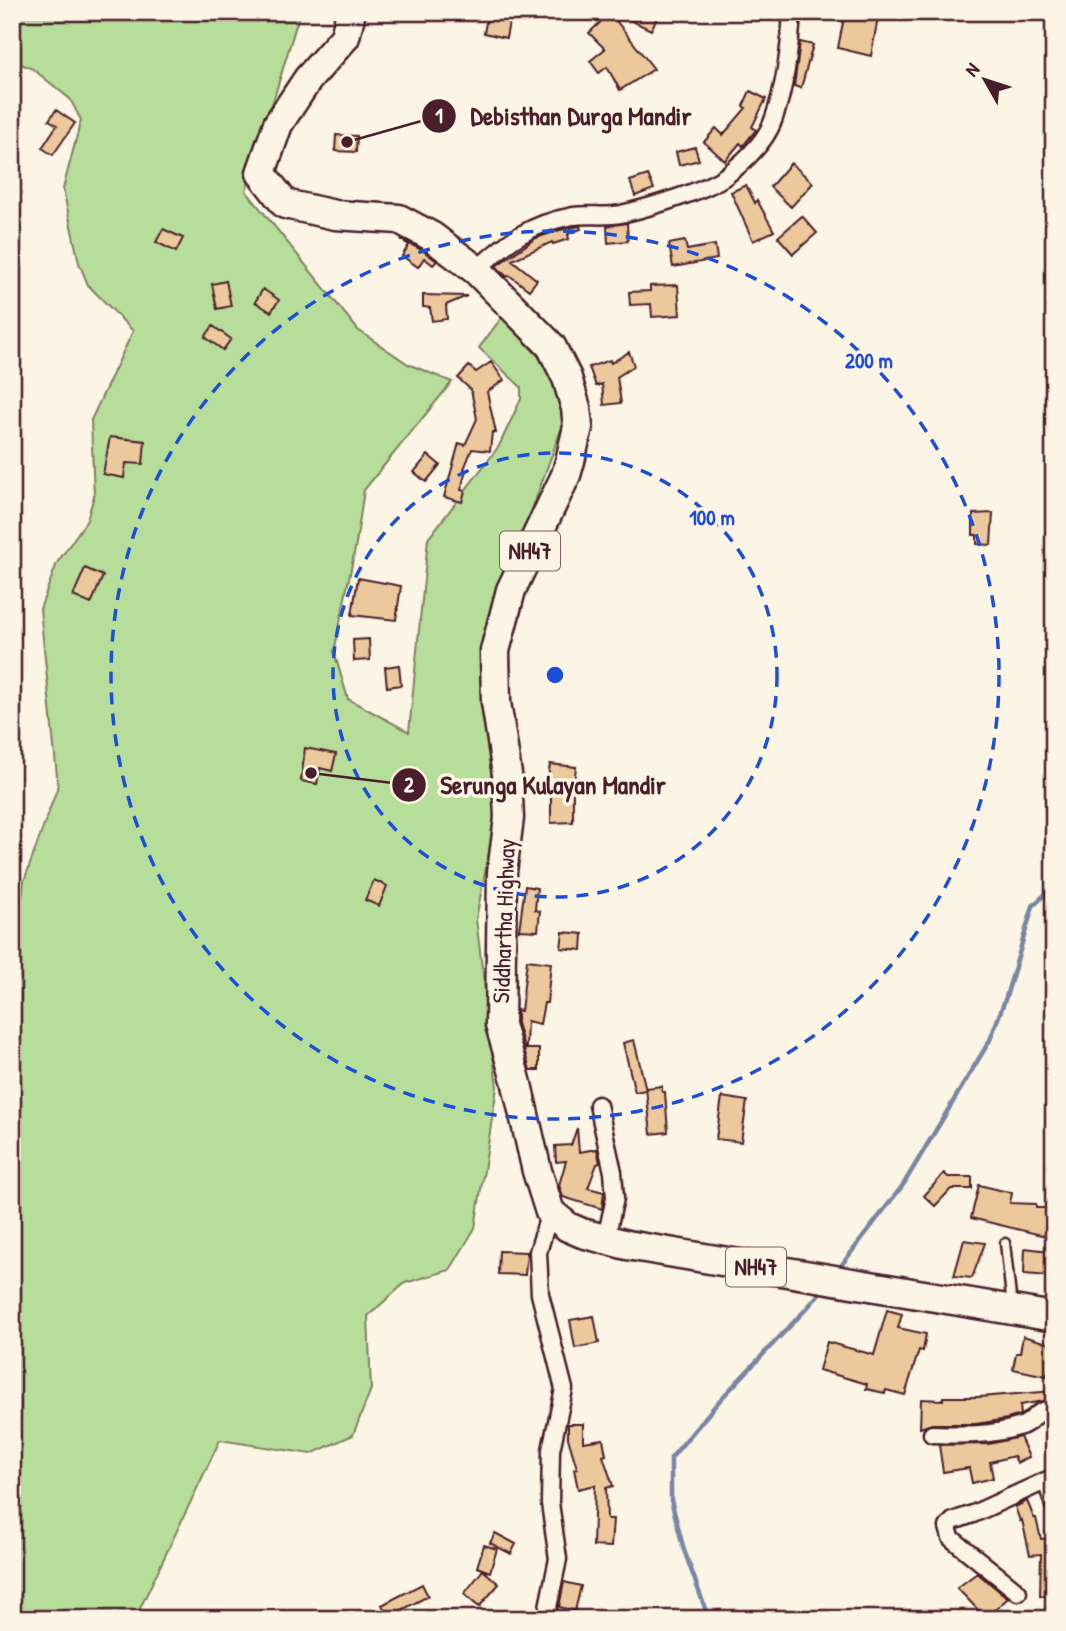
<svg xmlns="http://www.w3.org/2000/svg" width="1066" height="1631" font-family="'Patrick Hand',sans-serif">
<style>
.green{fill:#b6de9a;stroke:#807e62;stroke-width:2}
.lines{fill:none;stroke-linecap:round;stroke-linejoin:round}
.stream{stroke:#7886a4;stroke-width:4.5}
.building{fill:#ebc99c;stroke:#4a1f2b;stroke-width:2}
.lane-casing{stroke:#4a1f2b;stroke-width:13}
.street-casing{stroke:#4a1f2b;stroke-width:21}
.highway-casing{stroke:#4a1f2b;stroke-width:33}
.lane{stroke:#fcf5e5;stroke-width:8}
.street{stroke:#fcf5e5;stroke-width:16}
.highway{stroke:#fcf5e5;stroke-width:28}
.ring{fill:none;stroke:#1d4ed8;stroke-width:3.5;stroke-dasharray:12 9}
.labels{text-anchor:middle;stroke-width:7;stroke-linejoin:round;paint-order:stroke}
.shield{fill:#fcf5e5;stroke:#7f5f63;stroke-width:2}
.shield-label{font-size:23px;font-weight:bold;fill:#4a1f2b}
.street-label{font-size:24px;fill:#4a1f2b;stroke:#fcf5e5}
.centre{fill:#1d4ed8;stroke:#fcf5e5;stroke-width:3.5}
.ring-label{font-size:21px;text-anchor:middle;font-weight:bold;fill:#1d4ed8;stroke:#fcf5e5;stroke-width:7;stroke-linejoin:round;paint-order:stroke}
.leader{fill:none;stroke:#4a1f2b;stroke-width:2.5}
.callout-dot{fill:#4a1f2b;stroke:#fcf5e5;stroke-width:2.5}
.mark-label{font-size:21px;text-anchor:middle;font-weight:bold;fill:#fff}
.callout-label{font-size:26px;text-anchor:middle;font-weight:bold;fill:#4a1f2b;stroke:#fcf5e5;stroke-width:7;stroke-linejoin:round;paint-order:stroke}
</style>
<rect width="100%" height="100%" fill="#fcf5e5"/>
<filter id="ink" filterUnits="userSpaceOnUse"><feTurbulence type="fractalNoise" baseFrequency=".0143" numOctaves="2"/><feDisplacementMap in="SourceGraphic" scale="14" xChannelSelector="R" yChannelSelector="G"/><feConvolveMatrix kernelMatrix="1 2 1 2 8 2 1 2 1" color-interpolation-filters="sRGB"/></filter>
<g filter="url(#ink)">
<path class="green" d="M12,12H300L246,191L358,330L408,364L452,382L364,490L356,544L334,652L348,699L409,732L428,539L499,446L521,399V387L479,348L502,317L551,370L566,416L481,649L495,822L476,919L497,1087L475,1228L450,1270L405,1283L368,1316L371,1389L353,1435L311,1454L220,1440L135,1619H12V978L24,881L58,786L40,609L57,563L87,520L94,496L91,420L133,331L88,285L79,263L63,189L81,120L70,99L33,69L12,60Z"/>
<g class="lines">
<path class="stream" d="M837,1271L903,1185L990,1040L1006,997L1033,906L1054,886
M709,1619L684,1550L671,1500V1458L720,1400L808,1307L823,1289"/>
</g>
<path class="building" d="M488,12H511L506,38L484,33Z
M613,12H660L651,30Z
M845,12H879L871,56L838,48Z
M610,13L654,69L620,90L607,67L599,73L590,61L605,49L589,33Z
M800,42L813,45L801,88L794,86Z
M750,91L766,99L752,127L756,130L743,146L740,143L725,161L704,142L716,128L723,135L746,108L743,106Z
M56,110L75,123L53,155L42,148L57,125L49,120Z
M336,135L357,136L356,152L335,151Z
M695,147L699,160L679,165L676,152Z
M791,163L813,183L791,207L770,187Z
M648,175L654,189L635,196L630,181Z
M746,185L755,203L757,200L774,231L753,241L731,192Z
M802,216L817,233L793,254L778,237Z
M627,223L628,241L608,243L607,226Z
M580,226L581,229L568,234L569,239L553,244L552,242L512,260L537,280L529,290L509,275L507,277L496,266L536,238L560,230Z
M163,229L183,238L176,252L156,242Z
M400,239L422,250L437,261L433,265L424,258L418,267L402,256L409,245Z
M685,241L687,250L715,245L717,259L673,267L669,244Z
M226,281L231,306L217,309L212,284Z
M678,285L680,315L652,317L651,304L630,305L629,292L650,291V286Z
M263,289L279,300L271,312L255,302Z
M423,295L467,296L446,305L447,319L432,321L430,308L423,307Z
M213,326L231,339L223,350L205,337Z
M629,352L634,366L617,377L621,403L604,405L602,384L596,386L589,367L610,360L611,363Z
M491,362L504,380L487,392L496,433L492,432L490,451L472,449L464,469L466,470L461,490L465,491L462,502L444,497L459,443L465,445L477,419L471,390L458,378L469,366L476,372Z
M110,437L145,441L143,464L126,463L124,478L103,474Z
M428,455L440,465L426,482L414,472Z
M993,513L991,545L977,544V535H973V514Z
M85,568L103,576L91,604L73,596Z
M358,578L401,586L396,620L352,615Z
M369,639L370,660L354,661L353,640Z
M399,665L401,685L387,687L385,667Z
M305,748L336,754L332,771L320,768L317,784L301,781Z
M550,764L576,767L573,793V822L551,823V785L547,784Z
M374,880L387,886L379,906L365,900Z
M525,886L537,888L535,910L540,911L538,931L519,930Z
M563,932L583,934L582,950L561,948Z
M527,960L551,963L547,1003H544L540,1024L527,1021L526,1047H524L517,1023V1010L521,1011Z
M634,1040L646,1090L635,1092L623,1043Z
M524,1049H539V1070H530Z
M662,1086V1092H665L668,1132L651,1134L646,1088Z
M722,1097L747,1101L741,1142L716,1139Z
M577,1128L579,1152L597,1149L600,1163L597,1164L588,1188L604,1192L602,1209L563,1197L559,1185L566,1161L556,1162L555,1146L571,1145Z
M944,1173L948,1177H972V1189H951L935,1206L924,1196Z
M979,1185L1012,1193L1010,1203L1036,1204V1208H1054V1238L971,1218Z
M964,1240L985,1243L972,1278L954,1276Z
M1025,1248L1049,1251L1050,1276L1024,1274Z
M499,1251L527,1252L525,1275L498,1274Z
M887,1310L902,1314L898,1328L926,1334L923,1351L919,1350L905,1395L886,1390L885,1393L866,1389L867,1384L819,1370L827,1342L874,1355Z
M594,1316L599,1343L575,1348L570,1320Z
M1023,1336L1054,1345V1356L1046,1376L1013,1369L1016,1353H1020Z
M1054,1391V1399L1020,1405L1021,1415L1007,1419L976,1424H932L920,1428L921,1399L943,1400V1397H979Z
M568,1424H583V1442L603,1439L606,1455L603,1456L613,1486L606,1488L607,1519H613L611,1547L593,1546L595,1485L578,1489L574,1469L577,1468L568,1438Z
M1020,1437L1029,1457L1017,1463L1014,1456L990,1462L993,1478L972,1483L969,1468L943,1472L939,1445L989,1444Z
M1027,1501L1034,1518H1036L1041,1539L1054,1538V1596H1040L1041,1554L1030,1555L1022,1520L1020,1521L1015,1507Z
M495,1533L516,1544L511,1554L490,1543Z
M484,1545L497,1549L490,1572L477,1567Z
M483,1570L499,1584L479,1607L464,1594Z
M977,1573L1008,1598L986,1618L957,1588Z
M564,1582L581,1586L575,1611L559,1607Z
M422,1584L428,1596L389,1617L382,1605Z"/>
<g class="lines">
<defs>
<path id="lane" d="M1005,1243L1012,1306"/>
<path id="street" d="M476,270C508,241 529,224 573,216C589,214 605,217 621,214C647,208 706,191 727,175C745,161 767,140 774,118C786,84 790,48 792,12
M598,1105L613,1172L615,1198L606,1238
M932,1434C962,1435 992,1436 1021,1426C1034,1422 1034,1410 1054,1409
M1046,1481L1054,1505
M1018,1592L951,1538L948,1527L953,1521L973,1514L1054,1477
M548,1619L547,1612L558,1559L550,1503L551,1450L564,1389L540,1294L538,1252L550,1212"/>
<path id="highway" d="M351,12L345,37L308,79L278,124L261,173L285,204L335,215L399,219L431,236L476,270L551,346L567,378L576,408L578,427L570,461L566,475L511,590L495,651L496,702L507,774L509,818L502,872L500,1025L516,1080L537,1171L550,1212L568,1227L582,1233L627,1245L1054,1317"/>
</defs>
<use href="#lane" class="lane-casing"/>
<use href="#street" class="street-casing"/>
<use href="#highway" class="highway-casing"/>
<use href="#lane" class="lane"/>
<use href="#street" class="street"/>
<use href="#highway" class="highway"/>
</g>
</g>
<g class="ring">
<circle cx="555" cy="675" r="222"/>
<circle cx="555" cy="675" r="444"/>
</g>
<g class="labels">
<g class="shield">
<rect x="500" y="531.5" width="60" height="39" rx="5"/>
<rect x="726" y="1247.5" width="60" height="39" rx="5"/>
</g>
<g class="shield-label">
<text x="530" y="559">NH47</text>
<text x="756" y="1275">NH47</text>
</g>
<g class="street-label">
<text transform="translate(504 921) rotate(-88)" y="8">Siddhartha Highway</text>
</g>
</g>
<circle cx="555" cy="675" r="10" class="centre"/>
<g class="ring-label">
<text x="869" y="368">200 m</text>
<text x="712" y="525">100 m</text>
</g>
<path class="leader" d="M347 142L439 116M311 773L409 785"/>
<g class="callout-dot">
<circle cx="347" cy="142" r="7"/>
<circle cx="311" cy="773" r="7"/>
<circle cx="439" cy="116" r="18"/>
<circle cx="409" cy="785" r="18"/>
</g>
<g class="mark-label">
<text x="439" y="123">1</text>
<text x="409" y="792">2</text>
</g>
<g class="callout-label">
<text x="581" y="125">Debisthan Durga Mandir</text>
<text x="553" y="794">Serunga Kulayan Mandir</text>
</g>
<rect width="1066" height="1631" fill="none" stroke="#fcf5e5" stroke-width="42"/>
<rect x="21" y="21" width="1024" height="1589" fill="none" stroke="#4a1f2b" stroke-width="2.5" filter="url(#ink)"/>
<g transform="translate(985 80) rotate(309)" stroke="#fcf5e5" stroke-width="5" paint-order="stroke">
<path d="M0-5L12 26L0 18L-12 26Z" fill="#4a1f2b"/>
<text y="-10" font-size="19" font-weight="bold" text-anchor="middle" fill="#4a1f2b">N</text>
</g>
</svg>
